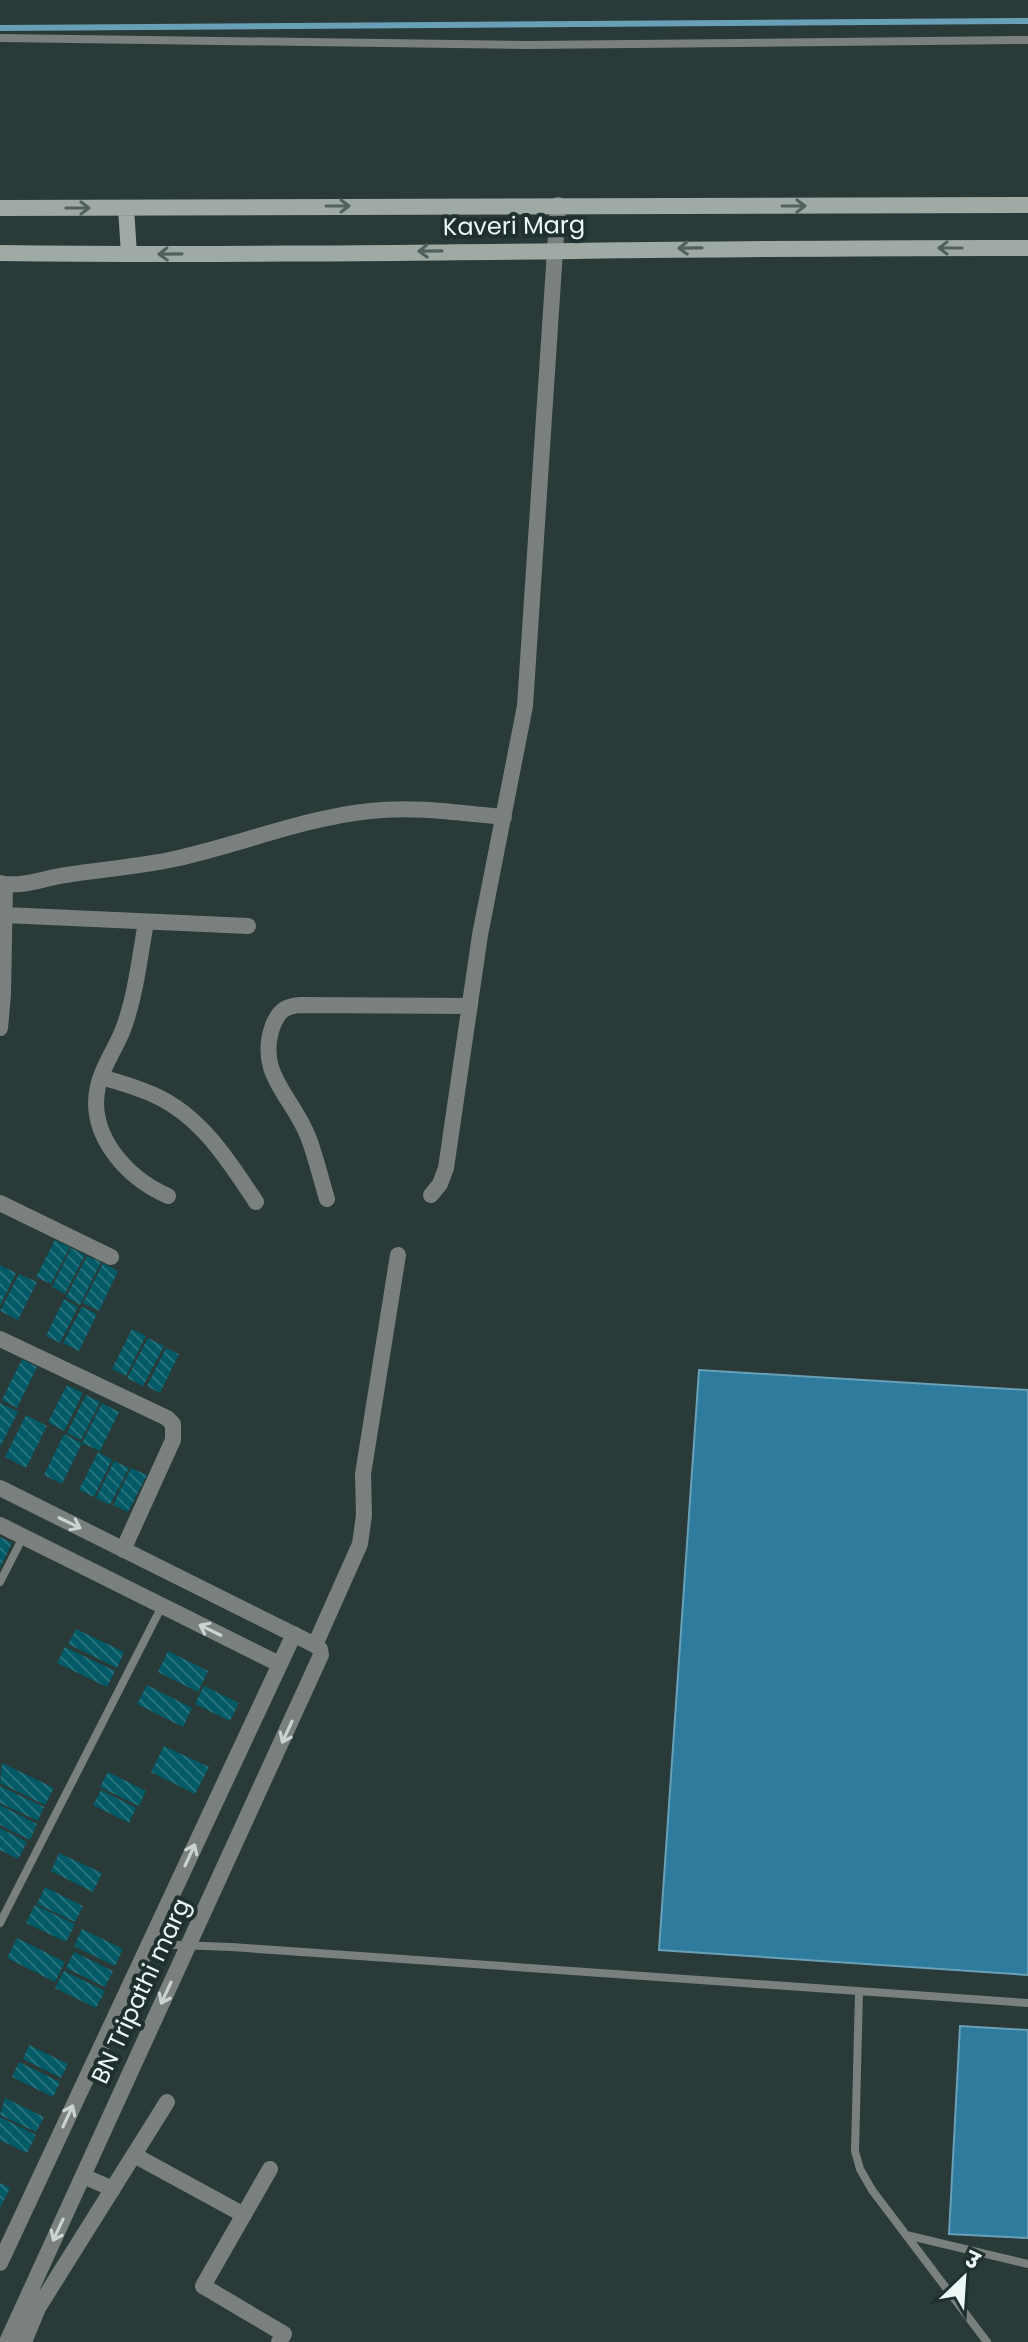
<svg xmlns="http://www.w3.org/2000/svg" width="1028" height="2342" font-family="Poppins,'Noto Sans Devanagari',sans-serif">
<style>
.water{fill:#2f7b9e;stroke:#68a0b8;stroke-width:2}
.lines{fill:none;stroke-linecap:round;stroke-linejoin:round}
.stream{stroke:#68a0b8;stroke-width:6}
.building{fill:url(#building-back-hatch)}
.lane{stroke:#79807d;stroke-width:8}
.street{stroke:#79807d;stroke-width:16}
.secondary{stroke:#9faaa5;stroke-width:16}
.oneway{stroke:#52615e}
.oneway2{stroke:#cad3d2}
.labels{text-anchor:middle;stroke-width:8;stroke-linejoin:round;paint-order:stroke}
.street-label{font-size:24px;fill:#edf7f6;stroke:#1f302e}
</style>
<defs>
<pattern id="building-back-hatch" width="6" height="6" patternUnits="userSpaceOnUse" patternTransform="scale(2)"><rect width="6" height="6" fill="#015a66"/><path d="M-1 5l2 2M0 0l6 6M5-1l2 2" fill="none" stroke="#26727c"/></pattern>
</defs>
<rect width="100%" height="100%" fill="#293a38"/>
<path class="water" d="M699,1370L1028,1390V1975L659,1950Z
M960,2026L1028,2030V2238L949,2234Z"/>
<g class="lines">
<path class="stream" d="M0,28L1028,21"/>
</g>
<path class="building" d="M55,1240L70,1247L51,1284L36,1277Z
M71,1248L85,1255L65,1294L52,1287Z
M87,1256L101,1262L80,1305L66,1297Z
M103,1263L118,1271L99,1311L83,1303Z
M0,1265L16,1273L0,1306Z
M19,1274L37,1282L18,1320L0,1311Z
M64,1299L78,1307L60,1343L46,1336Z
M82,1307L97,1314L79,1351L63,1343Z
M132,1329L146,1336L126,1376L112,1369Z
M148,1338L164,1346L143,1386L127,1378Z
M166,1348L179,1354L160,1393L147,1386Z
M22,1359L37,1367L17,1408L2,1400Z
M67,1385L83,1393L64,1431L48,1422Z
M86,1395L100,1402L81,1440L67,1433Z
M0,1403L18,1412L0,1447Z
M102,1403L119,1412L100,1451L82,1443Z
M26,1415L47,1426L26,1468L5,1457Z
M64,1434L82,1443L62,1484L44,1475Z
M98,1452L112,1460L94,1497L79,1490Z
M114,1461L129,1468L110,1505L96,1498Z
M131,1468L147,1475L128,1512L113,1505Z
M0,1537L12,1543L0,1568Z
M76,1629L124,1652L117,1668L68,1644Z
M65,1647L115,1671L107,1687L57,1663Z
M168,1651L208,1671L198,1692L158,1672Z
M147,1685L192,1708L183,1727L137,1704Z
M204,1686L239,1703L230,1721L195,1704Z
M164,1746L209,1767L195,1794L151,1772Z
M2,1763L54,1788L45,1805L0,1783Z
M108,1772L146,1791L139,1806L100,1787Z
M0,1786L44,1807L38,1821L0,1803Z
M101,1790L136,1808L129,1823L93,1805Z
M0,1805L37,1824L30,1840L0,1825Z
M0,1828L27,1842L18,1859L0,1850Z
M59,1853L102,1873L93,1892L51,1871Z
M45,1887L83,1906L75,1922L37,1904Z
M35,1905L75,1924L66,1942L26,1923Z
M82,1929L123,1949L115,1966L74,1946Z
M17,1938L65,1962L55,1982L7,1958Z
M74,1952L113,1971L105,1987L66,1968Z
M64,1971L105,1991L96,2008L55,1988Z
M29,2045L68,2064L61,2078L23,2059Z
M19,2062L60,2082L53,2097L12,2077Z
M5,2098L44,2117L36,2132L0,2115Z
M0,2117L36,2135L27,2153L0,2140Z
M0,2183L10,2188L0,2208Z"/>
<g class="lines">
<path class="lane" d="M0,38L527,45L1028,40
M0,1582L23,1537
M0,1923L162,1606
M150,1944L231,1947L1028,2003
M859,1992L855,2151L860,2169L872,2190L987,2342
M906,2235L1028,2264"/>
<path class="street" d="M0,883C23,888 43,878 66,875C102,869 138,867 174,859C239,845 303,818 370,811C414,806 459,813 504,817
M5,915L248,926
M146,922C140,956 136,992 125,1024C118,1046 103,1064 98,1086C87,1135 127,1178 168,1196
M0,1028L3,994L5,884
M101,1077C118,1082 137,1087 154,1095C201,1116 229,1161 256,1202
M431,1195L440,1184L446,1168L480,935L525,706L558,205
M327,1199C321,1179 316,1158 309,1139C294,1097 255,1075 273,1025C279,1011 285,1006 300,1005L470,1006
M0,1203L111,1257
M0,1339L167,1418L173,1424V1440L123,1550
M0,1488L315,1645L320,1649L321,1655L7,2342
M0,1525L279,1664
M315,1645L360,1544L364,1515L363,1474L398,1255
M134,2155L244,2215
M270,2169L203,2286L284,2334L279,2342
M83,2176L113,2189
M0,2263L294,1634
M24,2342L38,2308L167,2102"/>
<path class="secondary" d="M0,208L1028,205
M126,208L129,254
M0,253C343,257 685,247 1028,248"/>
</g>
<defs><path id="oneway-shaft" d="M-6 0H5M1.5-3L5.5 0L1.5 3" fill="none" stroke-width="1.6" stroke-linecap="round" stroke-linejoin="round" transform="scale(2)"/></defs>
<g class="oneway">
<use href="#oneway-shaft" transform="translate(338 206)"/>
<use href="#oneway-shaft" transform="translate(794 206)"/>
<use href="#oneway-shaft" transform="translate(78 208)"/>
<use href="#oneway-shaft" transform="translate(690 248) rotate(179)"/>
<use href="#oneway-shaft" transform="translate(950 248) rotate(-180)"/>
<use href="#oneway-shaft" transform="translate(430 251) rotate(179)"/>
<use href="#oneway-shaft" transform="translate(170 254) rotate(179)"/>
</g>
<g class="oneway2">
<use href="#oneway-shaft" transform="translate(70 1523) rotate(26)"/>
<use href="#oneway-shaft" transform="translate(210 1630) rotate(-154)"/>
<use href="#oneway-shaft" transform="translate(287 1732) rotate(115)"/>
<use href="#oneway-shaft" transform="translate(190 1855) rotate(-65)"/>
<use href="#oneway-shaft" transform="translate(166 1993) rotate(115)"/>
<use href="#oneway-shaft" transform="translate(68 2116) rotate(-65)"/>
<use href="#oneway-shaft" transform="translate(58 2230) rotate(115)"/>
</g>
<g class="labels">
<g class="street-label">
<text transform="translate(514 226) rotate(-1)" y="8">Kaveri Marg</text>
<text transform="translate(141 1991) rotate(-65)" y="8">BN Tripathi marg</text>
</g>
</g>
<g transform="translate(964 2278) rotate(25)" stroke="#1f302e" stroke-width="6" paint-order="stroke">
<path d="M0-6L14 30L0 20L-14 30Z" fill="#edf7f6"/>
<text y="-12" font-size="22" font-weight="bold" text-anchor="middle" fill="#edf7f6">उ</text>
</g>
</svg>
